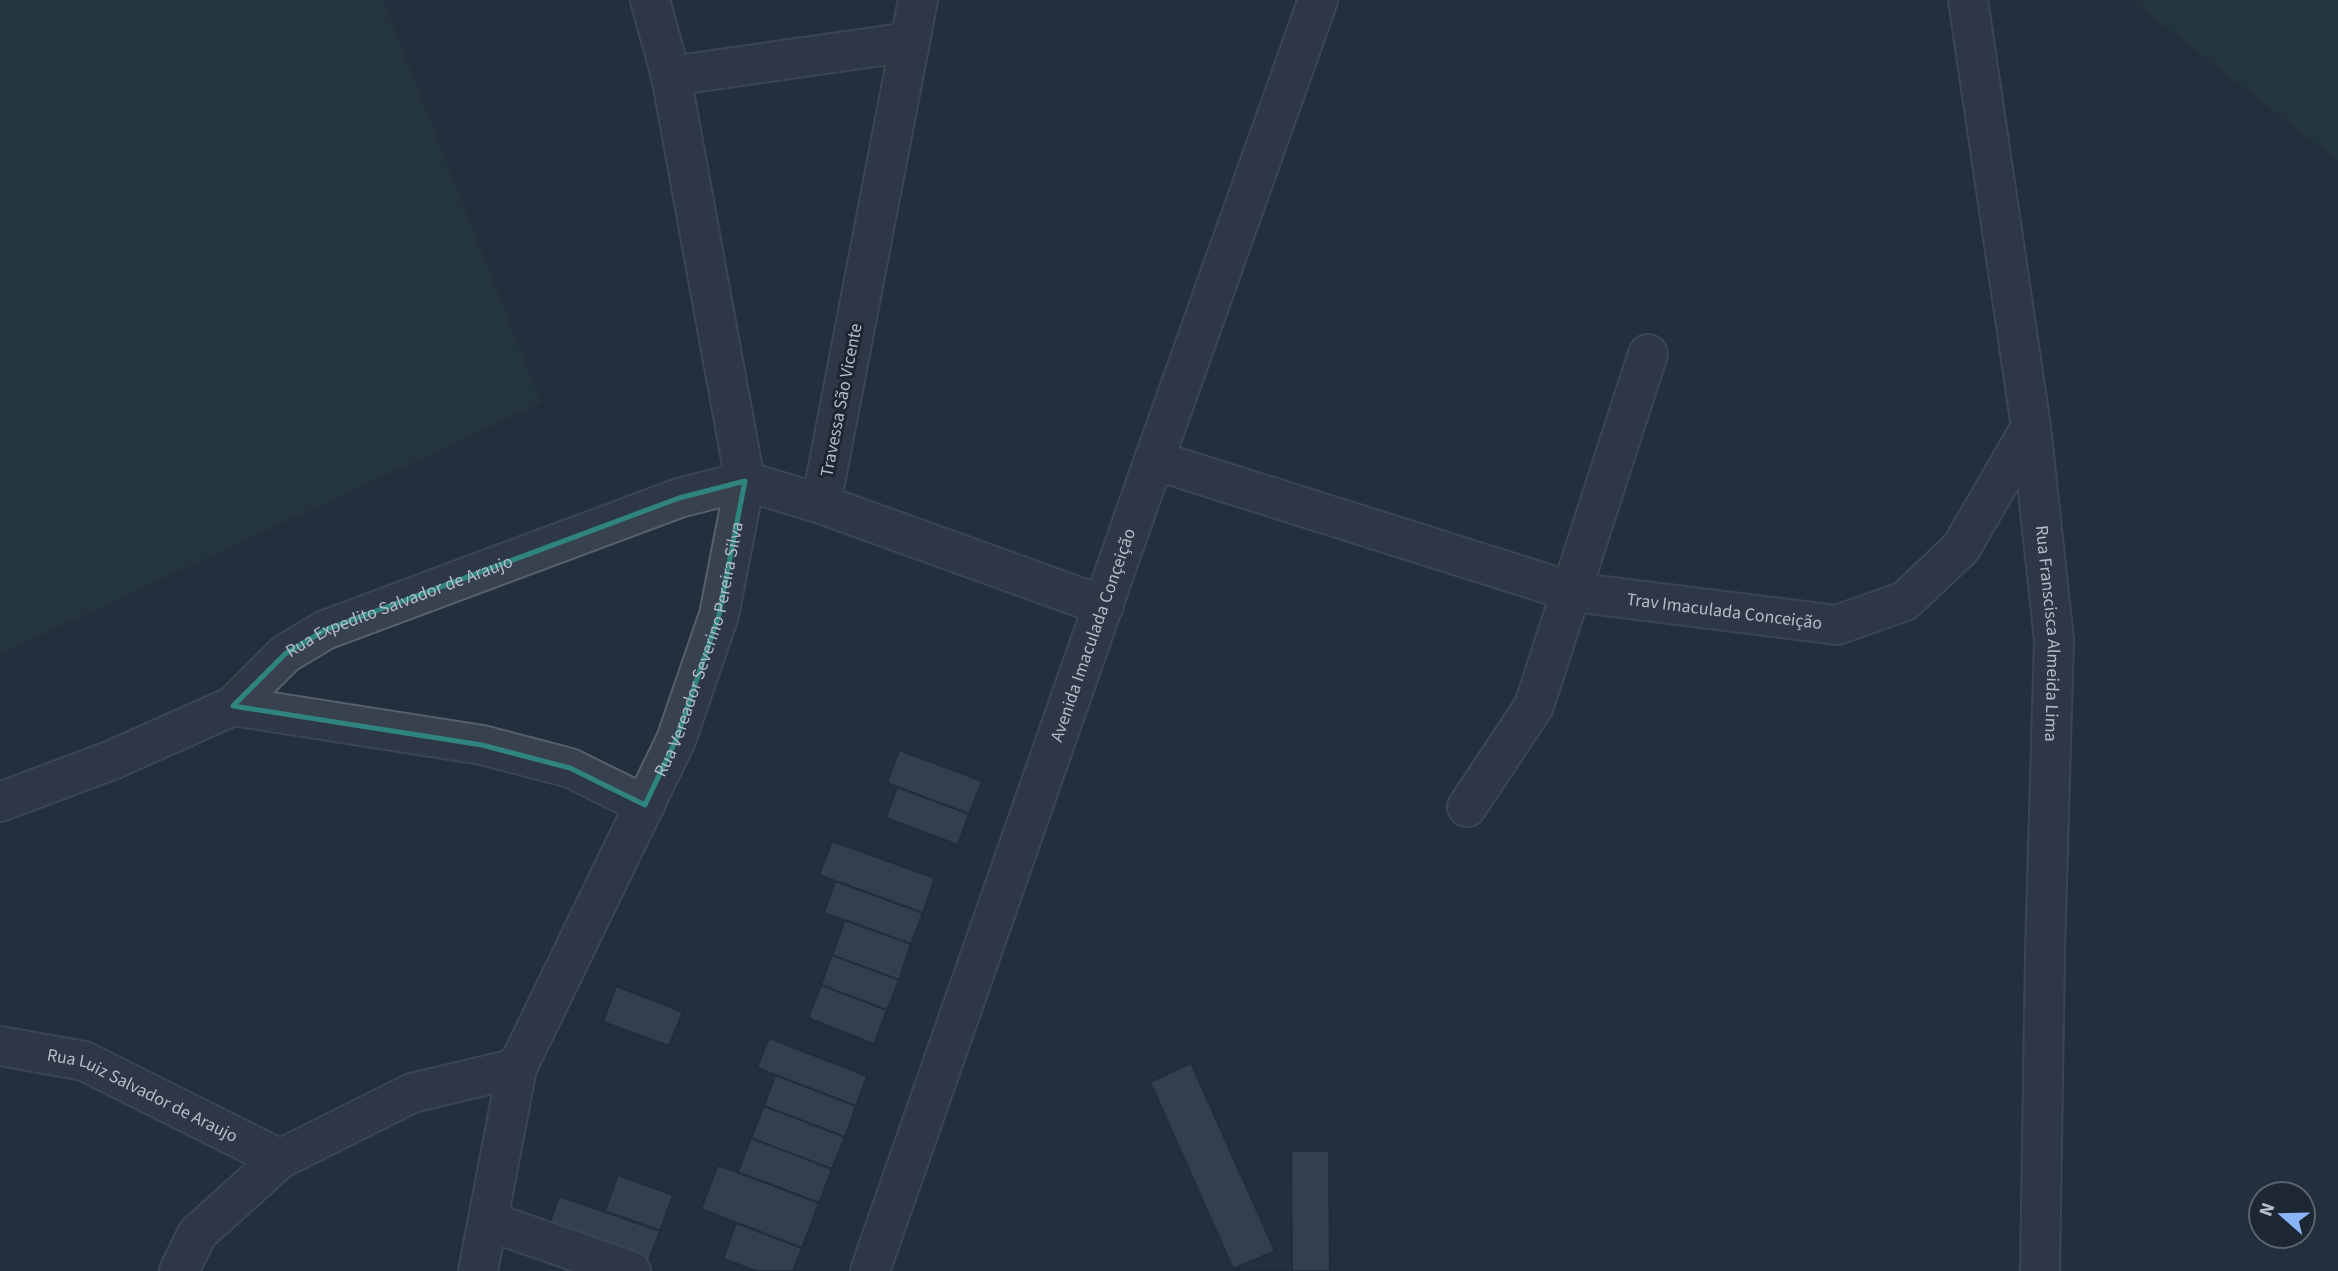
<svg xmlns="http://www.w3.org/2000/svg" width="2338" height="1271" font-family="'Source Sans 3',sans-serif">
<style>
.green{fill:#263c3f}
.building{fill:#455162;stroke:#1f2835;stroke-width:2}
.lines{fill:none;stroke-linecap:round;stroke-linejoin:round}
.minor-casing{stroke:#565f6c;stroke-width:42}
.minor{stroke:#38414e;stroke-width:38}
.marked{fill:none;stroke:#308480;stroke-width:5;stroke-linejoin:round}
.labels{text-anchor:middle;stroke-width:6;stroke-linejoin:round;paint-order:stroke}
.street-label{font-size:18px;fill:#b4bcc9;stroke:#1d2633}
</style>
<rect width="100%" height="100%" fill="#242f3e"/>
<path class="green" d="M0,0H383L541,403L0,654Z
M2131,0H2338V161Z"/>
<path class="building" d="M899,750L982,781L969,814L887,783Z
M897,787L969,814L958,845L886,818Z
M832,841L935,878L923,913L819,875Z
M835,881L923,913L911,944L824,913Z
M845,920L911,944L899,980L832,955Z
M832,955L899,980L887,1010L821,985Z
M821,985L887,1010L874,1044L808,1018Z
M616,986L683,1012L669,1046L603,1022Z
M769,1038L867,1076L856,1106L757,1068Z
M1191,1063L1275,1251L1233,1269L1150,1082Z
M775,1075L856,1106L845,1137L764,1106Z
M764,1106L845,1137L832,1169L751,1138Z
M751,1138L832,1169L819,1203L738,1172Z
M1291,1151H1329L1330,1271H1292Z
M718,1165L819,1203L802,1248L701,1209Z
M618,1175L673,1195L660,1231L605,1211Z
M559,1196L660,1231L646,1268L546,1234Z
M736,1223L802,1248L793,1271H756L723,1259Z
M1287,1269V1271H1237V1270Z"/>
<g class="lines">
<defs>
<g id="minor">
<path d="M918,0L821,504L1104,606"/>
<path id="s1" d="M1968,0L2031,427L2054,640L2045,952L2040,1271"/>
<path d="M671,76L909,42"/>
<path id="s2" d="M1154,460L1573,592L1837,625L1905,601L1961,548L2031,427"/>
<path d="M233,706L482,745L570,768L645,805"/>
<path id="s3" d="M0,802L112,760L233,706L285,654L325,630L679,498L745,481L821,504"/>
<path d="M1467,807L1534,706L1648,354"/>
<path id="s4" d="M0,1046L84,1061L280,1159"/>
<path d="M488,1221L631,1271"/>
<path d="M179,1271L197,1234L280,1159L412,1093L517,1068"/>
<path id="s5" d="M478,1271L517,1068L676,740L719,615L745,481L671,76L650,0"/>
<path id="s6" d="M870,1271L1154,460L1318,0"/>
</g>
</defs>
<use href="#minor" class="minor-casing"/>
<use href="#minor" class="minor"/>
</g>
<path d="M0 0H2338V1271H0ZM745,481L719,615L676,740L645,805L570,768L482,745L233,706L285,654L325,630L679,498Z" fill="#242f3e" fill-opacity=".55" fill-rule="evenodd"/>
<path class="marked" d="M745,481L719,615L676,740L645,805L570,768L482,745L233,706L285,654L325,630L679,498Z"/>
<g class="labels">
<g class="street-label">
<text transform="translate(841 400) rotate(-79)" y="6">Travessa São Vicente</text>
<text dy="6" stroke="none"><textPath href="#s3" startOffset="450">Rua Expedito Salvador de Araujo</textPath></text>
<text dy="6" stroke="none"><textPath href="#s2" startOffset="592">Trav Imaculada Conceição</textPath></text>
<text dy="6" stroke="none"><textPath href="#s1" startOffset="639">Rua Franscisca Almeida Lima</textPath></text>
<text dy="6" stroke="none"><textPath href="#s6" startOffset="674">Avenida Imaculada Conçeição</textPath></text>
<text dy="6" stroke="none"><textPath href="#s5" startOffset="665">Rua Vereador Severino Pereira Silva</textPath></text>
<text dy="6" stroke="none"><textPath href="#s4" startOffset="152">Rua Luiz Salvador de Araujo</textPath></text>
</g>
</g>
<g transform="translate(2282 1215) rotate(290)"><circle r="33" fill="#1d2633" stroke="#59626f" stroke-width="2"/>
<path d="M0-5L12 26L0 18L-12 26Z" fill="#8ab4f8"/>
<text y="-10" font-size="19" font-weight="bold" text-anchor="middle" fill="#b4bcc9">N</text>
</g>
</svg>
